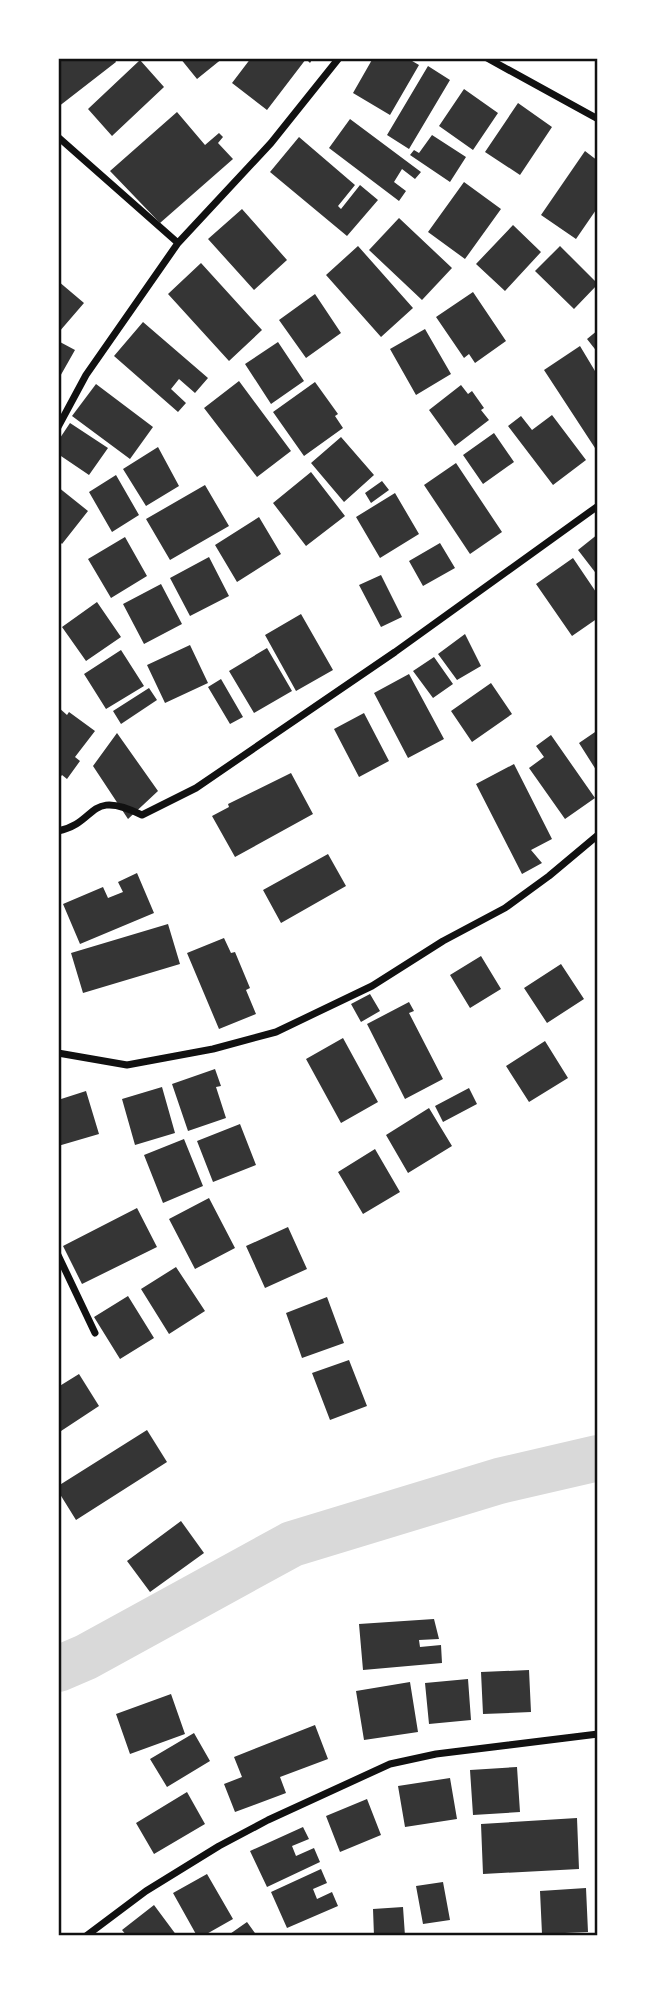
<svg xmlns="http://www.w3.org/2000/svg" width="656" height="1994" font-family="Manrope,sans-serif">
<style>
.lines{fill:none;stroke-linecap:round;stroke-linejoin:round}
.river{stroke:#d9d9d9;stroke-width:46}
.building{fill:#353535}
.minor{stroke:#111;stroke-width:7}
.neatline{fill:none;stroke:#111;stroke-width:2.5}
</style>
<rect width="100%" height="100%" fill="#fff"/>
<g class="lines">
<path class="river" d="M58,1669L86,1657L292,1544L499,1481L598,1458"/>
</g>
<path class="building" d="M58,58H114L116,62L58,107Z
M180,58H223L197,79Z
M251,58H313L310,63L306,59L267,110L232,83Z
M373,58H407L419,65L390,115L353,93Z
M140,60L164,87L112,136L88,109Z
M428,66L450,80L409,149L387,135Z
M464,89L498,113L473,150L439,126Z
M518,103L552,127L520,175L485,152Z
M177,112L205,145L219,133L223,137L218,143L233,159L160,223L110,171Z
M350,119L421,172L415,179L402,169L394,182L406,191L399,201L329,148Z
M432,135L466,157L450,182L410,155L414,150L419,153Z
M299,137L355,185L338,206L341,209L360,185L378,200L347,236L270,172Z
M585,151L598,161V207L576,239L541,215Z
M464,182L501,209L465,259L428,232Z
M242,209L287,260L254,290L208,239Z
M399,218L452,268L422,300L369,250Z
M513,225L541,252L505,291L476,264Z
M358,246L413,308L381,337L326,275Z
M560,246L598,284L574,309L535,271Z
M201,263L262,330L229,361L168,294Z
M58,281L84,303L59,332L58,331Z
M473,292L506,341L475,363L469,354L464,358L436,317Z
M315,294L341,333L306,358L279,320Z
M143,322L208,378L195,393L179,379L171,389L186,403L178,412L114,356Z
M425,329L451,374L416,395L390,349Z
M598,330V353L587,339Z
M60,342L75,350L58,380V346Z
M278,342L304,381L271,404L245,364Z
M580,346L598,376V446L595,448L544,370Z
M239,381L291,451L257,477L204,408Z
M315,382L338,414L335,416L343,428L304,456L273,412Z
M96,384L153,427L130,459L72,416Z
M461,385L468,394L472,391L484,408L481,410L489,420L455,446L429,410Z
M552,415L586,460L553,485L508,426L521,416L532,430Z
M70,423L108,448L89,475L58,454V441Z
M494,433L514,462L483,484L463,455Z
M341,437L374,475L344,502L311,463Z
M158,447L179,486L146,506L123,469Z
M456,463L502,532L470,554L424,485Z
M311,472L345,516L306,546L273,503Z
M116,475L139,515L112,532L89,492Z
M382,481L389,490L371,503L365,493Z
M205,485L229,526L170,560L146,519Z
M58,487L88,511L62,544L58,540Z
M395,493L419,534L380,558L356,517Z
M259,517L281,554L237,582L215,545Z
M598,534V576L578,550Z
M125,537L147,576L111,598L88,559Z
M440,543L455,568L423,586L409,561Z
M209,557L229,596L190,616L170,578Z
M573,558L598,595V618L572,636L536,584Z
M381,575L402,617L381,627L359,585Z
M161,584L182,624L144,644L123,604Z
M97,602L121,637L86,661L62,627Z
M301,614L333,670L296,691L265,635Z
M465,634L481,666L457,680L438,654Z
M190,645L208,683L165,703L147,665Z
M267,648L292,691L254,713L229,671Z
M121,650L144,686L106,709L84,674Z
M434,657L453,684L433,698L413,671Z
M409,674L444,739L408,758L374,693Z
M221,679L243,717L230,724L208,687Z
M491,683L512,714L472,742L451,711Z
M149,688L157,700L121,724L113,711Z
M58,707L67,715L69,712L95,731L75,757L80,761L67,779L62,775L58,780Z
M364,713L389,761L359,777L334,729Z
M598,730V773L579,743Z
M117,733L158,791L128,819L93,766Z
M551,735L595,798L565,819L529,768L544,757L536,746Z
M514,764L552,839L531,850L542,863L522,874L476,784Z
M291,773L313,814L235,857L212,816L229,807L228,804Z
M328,854L346,886L281,923L263,890Z
M137,873L154,913L80,944L63,904L103,887L108,898L123,892L118,882Z
M168,924L180,964L83,993L71,953Z
M224,938L231,953L235,952L250,988L246,990L256,1014L219,1029L187,953Z
M481,956L501,989L470,1008L450,975Z
M561,964L584,999L547,1023L524,988Z
M370,994L380,1011L361,1022L351,1004Z
M409,1002L414,1011L409,1013L443,1079L405,1099L367,1024Z
M343,1038L378,1102L341,1123L306,1059Z
M545,1041L568,1078L529,1102L506,1066Z
M215,1069L221,1086L216,1087L226,1118L188,1131L172,1084Z
M162,1087L175,1133L135,1145L122,1099Z
M469,1088L477,1104L443,1122L435,1106Z
M86,1091L99,1134L58,1146V1100Z
M429,1108L452,1146L408,1173L386,1135Z
M240,1124L256,1165L213,1182L197,1141Z
M184,1139L203,1186L163,1203L144,1155Z
M375,1149L400,1192L363,1214L338,1172Z
M209,1198L235,1248L195,1269L169,1219Z
M137,1208L157,1247L82,1284L63,1246Z
M288,1227L307,1269L265,1288L246,1246Z
M176,1267L205,1311L169,1334L141,1289Z
M128,1296L154,1338L120,1359L94,1317Z
M327,1297L344,1343L302,1358L286,1313Z
M349,1360L367,1406L330,1420L312,1373Z
M79,1374L99,1406L58,1433V1387Z
M147,1430L167,1462L76,1520L58,1491V1486Z
M181,1521L204,1553L150,1592L127,1561Z
M434,1619L439,1639L419,1640L420,1647L441,1645L442,1663L363,1670L359,1624Z
M529,1670L531,1712L483,1714L481,1672Z
M468,1679L471,1720L429,1724L425,1683Z
M410,1682L418,1732L364,1740L356,1691Z
M171,1694L185,1734L130,1754L116,1714Z
M315,1725L328,1759L280,1777L286,1793L235,1812L224,1784L242,1777L234,1757Z
M194,1733L210,1761L167,1787L150,1759Z
M517,1767L520,1812L473,1815L470,1770Z
M450,1778L457,1819L405,1827L398,1786Z
M187,1792L205,1824L154,1854L136,1823Z
M367,1799L381,1835L340,1852L326,1816Z
M577,1818L579,1869L483,1874L481,1824Z
M303,1827L309,1839L292,1846L296,1856L314,1848L320,1862L267,1887L250,1851Z
M321,1869L327,1883L313,1889L317,1899L332,1892L338,1906L287,1928L271,1892Z
M207,1874L233,1919L203,1936H197L173,1893Z
M443,1882L450,1920L423,1924L416,1886Z
M586,1888L588,1932L542,1934L540,1891Z
M154,1905L177,1936H127L122,1930Z
M403,1907L405,1936H374L373,1909Z
M247,1922L257,1936H227Z"/>
<g class="lines">
<path class="minor" d="M487,58L598,119
M58,137L178,243
M58,427L86,375L178,243L271,143L339,58
M58,831C98,823 87,788 142,815L196,788L395,652L598,506
M58,1053L127,1065L213,1049L276,1032L372,986L443,941L505,908L549,876L598,835
M58,1255L95,1333
M86,1936L146,1891L219,1846L268,1820L390,1764L436,1754L598,1734"/>
</g>
<rect width="656" height="1994" fill="none" stroke="#ffffff" stroke-width="119"/>
<rect x="60" y="60" width="536" height="1874" class="neatline"/>
</svg>
